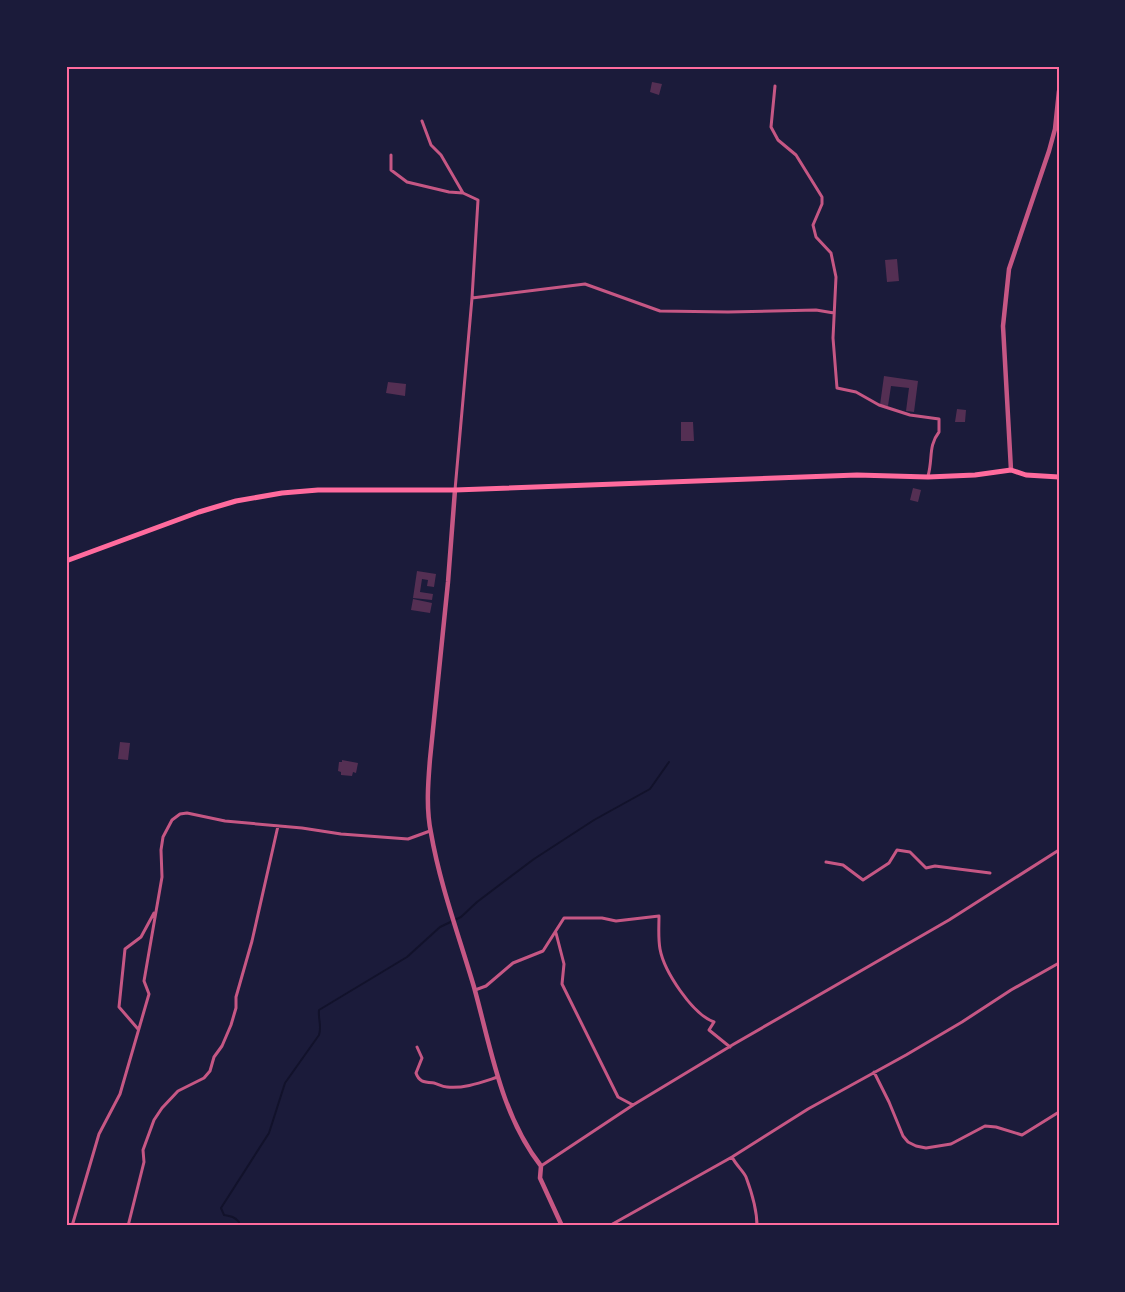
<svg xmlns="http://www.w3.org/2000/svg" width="1125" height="1292" font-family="'Zilla Slab',serif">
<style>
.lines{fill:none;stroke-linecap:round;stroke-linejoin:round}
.stream{stroke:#12122b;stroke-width:2}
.building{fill:#542f53}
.minor{stroke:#c65784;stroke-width:3}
.tertiary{stroke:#c65784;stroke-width:4.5}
.trunk{stroke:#ff6b9d;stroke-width:5}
.neatline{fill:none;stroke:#ff6b9d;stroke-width:2}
</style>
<rect width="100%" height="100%" fill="#1b1b3a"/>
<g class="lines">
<path class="stream" d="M239,1226V1222C235,1217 231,1216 224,1215L221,1208L269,1133L285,1083L319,1035C322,1026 318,1019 319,1010L407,957L440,927L461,917L477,902L534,859L594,820L650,789L669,762"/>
</g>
<path class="building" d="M652,82L662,84L659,95L650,92Z
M897,259L899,281L887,282L885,260Z
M884,376L918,381L914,412L906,411L909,388L891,386L888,406L880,405Z
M388,382L406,384L405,396L386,393Z
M957,409L966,410L965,422H955Z
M681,422H693L694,441H681Z
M913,488L921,490L918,502L910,500Z
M417,571L436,574L434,587L427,586L428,580L422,579L420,592L433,594L432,600L413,598Z
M413,599L432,603L430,613L411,610Z
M120,742L130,743L128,760L118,759Z
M342,760L358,763L356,773L353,772L352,776L341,775V772L338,771L339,762H342Z"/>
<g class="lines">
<path class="minor" d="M775,86L771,127L778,140L796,155L822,197V204L813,225L816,237L831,253L836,277L833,338L837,388L856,392L879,405L910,415L939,419V432C928,446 933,459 928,476
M422,121L431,145L441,155L463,193
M391,155V170L407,182L449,192L463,193L478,200L472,298L455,490
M472,298L585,284L660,311L728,312L816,310L834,313
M826,862L843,865L863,880L889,863L897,850L910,852L926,868L935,866L990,873
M556,933L564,964L562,984L618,1097L633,1105
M475,990L486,986L513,963L543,951L564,918H602L616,921L659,916C659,927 658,938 660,949C664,971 692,1014 714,1022L709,1030L730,1047
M138,1029L119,1007L125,949L141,937L154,913
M417,1047L422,1058L416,1073C419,1082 424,1082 434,1083C438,1084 442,1087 447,1087C464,1089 482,1082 498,1077
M874,1072L889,1102L903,1136L908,1142L916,1146L926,1148L951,1144L985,1126L996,1127L1022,1135L1059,1112
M732,1157C736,1165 744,1172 746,1177C752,1193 757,1209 757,1226
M541,1166L633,1105L734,1044L949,920L1059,850
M72,1226L99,1134L120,1094L149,994L144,981L162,877L161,850L163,837L172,820L180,814L187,813L225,821L302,828L341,834L408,839L430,831
M128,1226L144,1162L143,1150L154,1120L162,1108L178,1091L204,1078L210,1071L214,1057L222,1046L231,1025L236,1008V997L252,941L278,826
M609,1226L732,1157L808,1109L906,1055L962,1022L1011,990L1059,963"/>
<path class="tertiary" d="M1011,470L1003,326L1009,269L1049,151L1055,129L1059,91
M455,490L448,582L430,759C428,783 426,809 431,833C440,885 459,936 474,987C491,1048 501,1115 541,1166L540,1178L562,1226"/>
<path class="trunk" d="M66,561L199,512L236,501L282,493L318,490H455L857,475L928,477L975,475L1011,470L1026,475L1059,477"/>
</g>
<rect width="1125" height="1292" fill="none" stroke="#1b1b3a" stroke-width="135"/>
<rect x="68" y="68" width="990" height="1156" class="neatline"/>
</svg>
